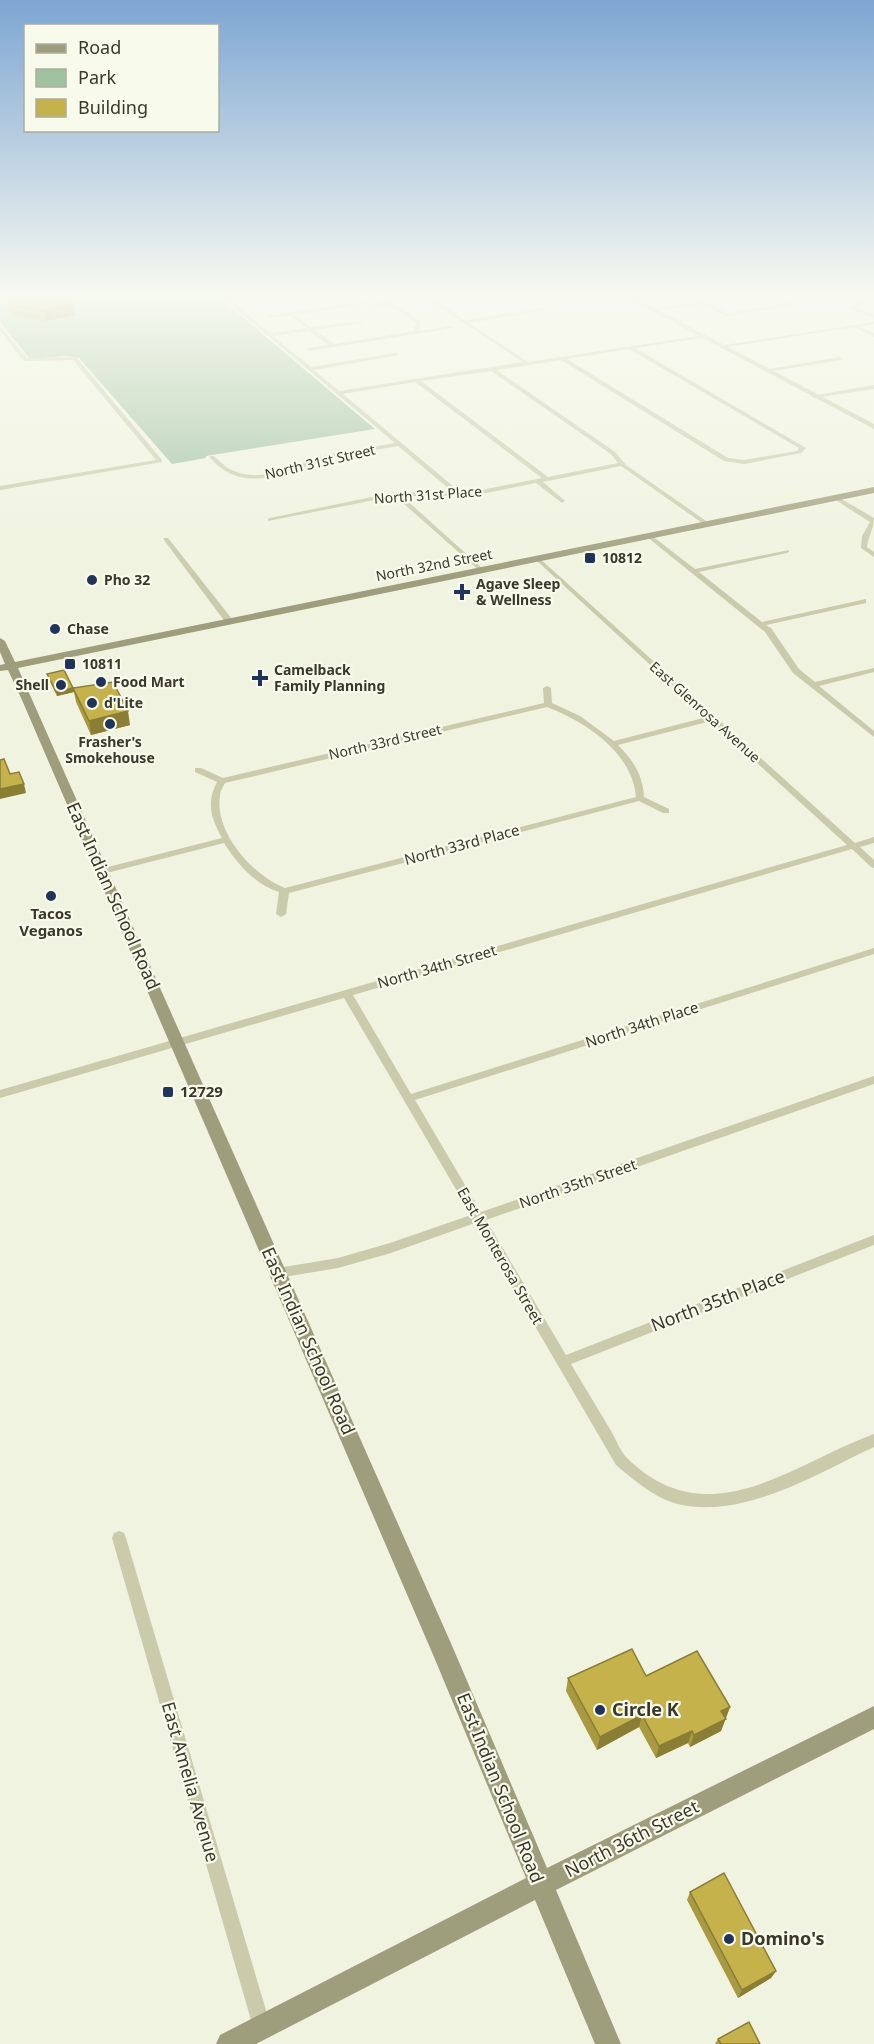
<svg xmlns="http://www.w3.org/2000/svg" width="874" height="2044" font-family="'Noto Sans',sans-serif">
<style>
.green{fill:#a1c29f}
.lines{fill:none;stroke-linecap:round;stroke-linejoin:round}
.minor{fill:#c9cbab;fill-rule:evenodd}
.tertiary{fill:#c9cbab;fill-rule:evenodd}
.secondary{fill:#9f9e7c;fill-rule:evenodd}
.wall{fill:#a99940}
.shaded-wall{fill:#8a7d34}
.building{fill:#c5b24b;stroke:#8a7d34;stroke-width:1.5}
.poi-dot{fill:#1f335b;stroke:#f8faec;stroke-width:2}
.labels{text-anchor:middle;stroke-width:4.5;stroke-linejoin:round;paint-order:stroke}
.far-street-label{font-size:14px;fill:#39382a;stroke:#f8faec}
.far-poi-label{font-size:14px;font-weight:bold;fill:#39382a;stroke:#f8faec;text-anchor:start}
.street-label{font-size:15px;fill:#39382a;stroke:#f8faec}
.poi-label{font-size:15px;font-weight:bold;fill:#39382a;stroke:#f8faec}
.near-street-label{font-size:18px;fill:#39382a;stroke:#f8faec}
.near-poi-label{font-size:18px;font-weight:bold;fill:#39382a;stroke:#f8faec;text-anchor:start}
</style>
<rect width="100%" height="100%" fill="#f0f3df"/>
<path class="green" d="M115,292H213L375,429L206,456V458L172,464L79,358L67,356L30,359L0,322V307Z"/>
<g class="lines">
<path class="minor" d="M216,292H221L270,333L306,328L289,315L268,318L266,316L364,302L379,303L405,296L407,298L385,304L400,307L421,322L419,331L451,326L454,328L309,351L307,348L328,345L309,331L273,336L311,367L396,353L399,355L314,370L339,391L523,362L416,292H422L465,320L546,308L544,310L469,323L528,362L704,335L702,338L635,348L806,448L801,453L744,464L724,461L561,360L497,370L615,452L626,465L709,523V525H705L621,466L543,482L564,500L565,501L562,503L536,483L471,496H402L483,569V571L481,572L395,496L268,521V519L270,518L396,492H453L398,446C377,450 355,452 334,457C300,466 258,492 224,470C219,467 214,462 210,458V456H214C219,460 223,465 228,468C260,487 299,463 331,454C352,449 373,447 395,443ZM364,304L396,309L416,323L414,330L416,331L334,344L315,330L361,323L363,321L311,327L294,315ZM629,349L799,448L797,451L744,460L728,458L567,359ZM491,371L611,454L618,463L548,477L421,381ZM415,382L542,478L471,492H460L343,394Z
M529,292H541L515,297L513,296Z
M678,292H684L727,313L787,304L767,292H773L794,305L726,316L703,305L652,310L650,309L698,303Z
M829,292L844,295L854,292H867L847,296L864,302V304L857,308L874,315V318L851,309V307L858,303Z
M874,322V324L860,327L874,333V337L854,327L721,348L718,346Z
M0,326L27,358L76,357L162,460V462L0,490V486L156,460L73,360L24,361L0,331Z
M840,357L842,360L766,372L763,370Z
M874,385V389L814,398L811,396Z
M834,497H838L874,518C874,529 868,536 867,547L874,552V557L861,548L862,536L870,522L834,499Z
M647,535H651L695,569L789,550V552L787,553L699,572L762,622L866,599V603L766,625L771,628L799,669L815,682L874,668V672L819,686L874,731V737L793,673L765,632L647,537Z
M164,538H168L232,619V623H226L164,540Z
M538,557L855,843L874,837V843L860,847L874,860V868L871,867L852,849L353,995L411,1094L874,948V954L415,1100L481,1212L874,1076V1084L486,1220L566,1355L874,1235V1245L571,1364C584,1386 598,1409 611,1431C616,1439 620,1451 627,1458C708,1538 792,1464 874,1434V1447C816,1474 740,1522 674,1503C652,1496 634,1480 616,1465L475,1223L391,1253L338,1268L278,1278L274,1277L272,1273L274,1269L278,1268L338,1258L390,1243L471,1215L344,998L0,1098V1090L847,845L711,721L618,745C633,760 643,775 644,797L669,809V813H663L639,801L289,893L286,914L281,917L276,914L279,892C255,884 238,865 224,843L103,874L100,873L98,871L100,869L222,838C211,818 206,803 217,782L195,772V768H201L223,778L544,703L543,688L547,686L551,688L552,703L580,716L614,741L707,717L536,560L535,559ZM547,707C586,722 632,752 636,797L285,888C253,876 214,832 220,796C220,791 223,787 225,783Z
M119,1531L124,1533L126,1538L271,2027L269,2034L262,2036L255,2034L253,2027L112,1538L114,1533Z"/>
<path class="tertiary" d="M88,292H107L50,301L47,299Z
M616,292H624L874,424V429Z
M27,302L25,305L0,308V304Z"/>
<path class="secondary" d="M874,487V493L18,668L450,1641L547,1868L874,1706V1729L556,1890L621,2044H595L535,1900L256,2044H216L220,2035L526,1878L434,1657L22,700L8,670L0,671V665L5,664L0,652V638L5,641L15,662Z"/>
</g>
<path class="wall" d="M8,304H73L75,315L46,321L10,315Z
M47,674L73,688L130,725L91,735L76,702L74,692L57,696L48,677Z
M646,1676L730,1707L721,1731L690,1747L688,1743L656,1758L639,1727L597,1750L566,1691L568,1678Z
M690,1892L776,1971L771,1978L738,1998L687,1900Z
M718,2039L760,2044H715Z"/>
<path class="shaded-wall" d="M73,304L75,315L46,321L44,310Z
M73,688L74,692L57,696L56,692Z
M128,711L130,725L91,735L89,721Z
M24,784L26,793L0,799V789Z
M730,1707L721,1731L690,1747L694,1735L721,1711Z
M642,1715L639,1727L597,1750L600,1737Z
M692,1731L688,1743L656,1758L659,1746Z
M776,1971L771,1978L738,1998L742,1990Z"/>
<path class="building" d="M58,292H62L73,304L44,310L8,304V300Z
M64,670L73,688L56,692L47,674Z
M113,682L128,711L89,721L73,688Z
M4,759L10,774L19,772L24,784L0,789V760Z
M632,1649L646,1676L697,1651L730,1707L721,1711L726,1719L694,1735L692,1731L659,1746L642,1715L600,1737L568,1678Z
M724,1873L776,1971L742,1990L690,1892Z
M749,2022L760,2044H721L718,2039Z"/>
<linearGradient id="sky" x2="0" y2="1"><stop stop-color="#7da6d2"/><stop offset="0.51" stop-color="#f8faf1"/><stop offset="1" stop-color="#f8faf1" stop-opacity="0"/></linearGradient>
<rect width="874" height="578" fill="url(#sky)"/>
<g class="poi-dot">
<rect x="584" y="552" width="12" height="12" rx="3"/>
<circle cx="92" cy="580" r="6"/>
<path d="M459 583h6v6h6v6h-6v6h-6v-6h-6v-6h6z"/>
<circle cx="55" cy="629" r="6"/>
<rect x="64" y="658" width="12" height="12" rx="3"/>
<path d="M257 669h6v6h6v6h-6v6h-6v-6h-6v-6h6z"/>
<circle cx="101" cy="682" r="6"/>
<circle cx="61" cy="685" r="6"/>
<circle cx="92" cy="703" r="6"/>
<circle cx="110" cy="724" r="6"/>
<circle cx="51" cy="896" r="6"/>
<rect x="162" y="1086" width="12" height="12" rx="3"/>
<circle cx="600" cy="1710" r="6"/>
<circle cx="729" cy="1939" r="6"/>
</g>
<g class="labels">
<g class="far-street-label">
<text transform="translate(320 462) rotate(-13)" y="5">North 31st Street</text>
<text transform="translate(428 495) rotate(-4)" y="5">North 31st Place</text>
<text transform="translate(434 565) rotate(-11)" y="5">North 32nd Street</text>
<text transform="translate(705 712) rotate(42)" y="5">East Glenrosa Avenue</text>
<text transform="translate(385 742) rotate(-13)" y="5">North 33rd Street</text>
</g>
<g class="far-poi-label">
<text x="602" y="563">10812</text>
<text x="104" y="585">Pho 32</text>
<text x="476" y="589">Agave Sleep<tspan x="476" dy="16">&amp; Wellness</tspan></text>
<text x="67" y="634">Chase</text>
<text x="82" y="669">10811</text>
<text x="274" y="675">Camelback<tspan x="274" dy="16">Family Planning</tspan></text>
<text x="113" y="687">Food Mart</text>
<text x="49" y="690" text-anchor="end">Shell</text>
<text x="104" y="708">d'Lite</text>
<text x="110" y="747" text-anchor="middle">Frasher's<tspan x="110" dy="16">Smokehouse</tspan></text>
</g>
<g class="street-label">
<text transform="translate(462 845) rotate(-15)" y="5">North 33rd Place</text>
<text transform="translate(437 967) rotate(-16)" y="5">North 34th Street</text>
<text transform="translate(642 1025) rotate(-18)" y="5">North 34th Place</text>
<text transform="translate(578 1184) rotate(-19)" y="5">North 35th Street</text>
<text transform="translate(500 1256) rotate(60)" y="5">East Monterosa Street</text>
</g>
<g class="poi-label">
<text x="51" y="919">Tacos<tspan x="51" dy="17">Veganos</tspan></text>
<text x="180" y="1097" text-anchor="start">12729</text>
</g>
<g class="near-street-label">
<text transform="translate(113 896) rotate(66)" y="6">East Indian School Road</text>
<text transform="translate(718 1301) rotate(-21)" y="6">North 35th Place</text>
<text transform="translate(308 1341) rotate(66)" y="6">East Indian School Road</text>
<text transform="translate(190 1782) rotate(74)" y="6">East Amelia Avenue</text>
<text transform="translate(500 1788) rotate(68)" y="6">East Indian School Road</text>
<text transform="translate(632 1839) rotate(-27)" y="6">North 36th Street</text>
</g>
<g class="near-poi-label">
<text x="612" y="1716">Circle K</text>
<text x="741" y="1945">Domino's</text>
</g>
</g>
<rect x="24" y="24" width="195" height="108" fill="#f8faec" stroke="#acac9e" stroke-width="1.5"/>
<rect x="36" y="44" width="30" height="9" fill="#9f9e7c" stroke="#acac9e" stroke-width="1.5"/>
<text x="78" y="54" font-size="18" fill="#39382a">Road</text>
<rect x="36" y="69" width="30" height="18" fill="#a1c29f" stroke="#acac9e" stroke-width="1.5"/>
<text x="78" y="84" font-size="18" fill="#39382a">Park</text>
<rect x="36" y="99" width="30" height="18" fill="#c5b24b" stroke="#acac9e" stroke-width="1.5"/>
<text x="78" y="114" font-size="18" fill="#39382a">Building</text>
</svg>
